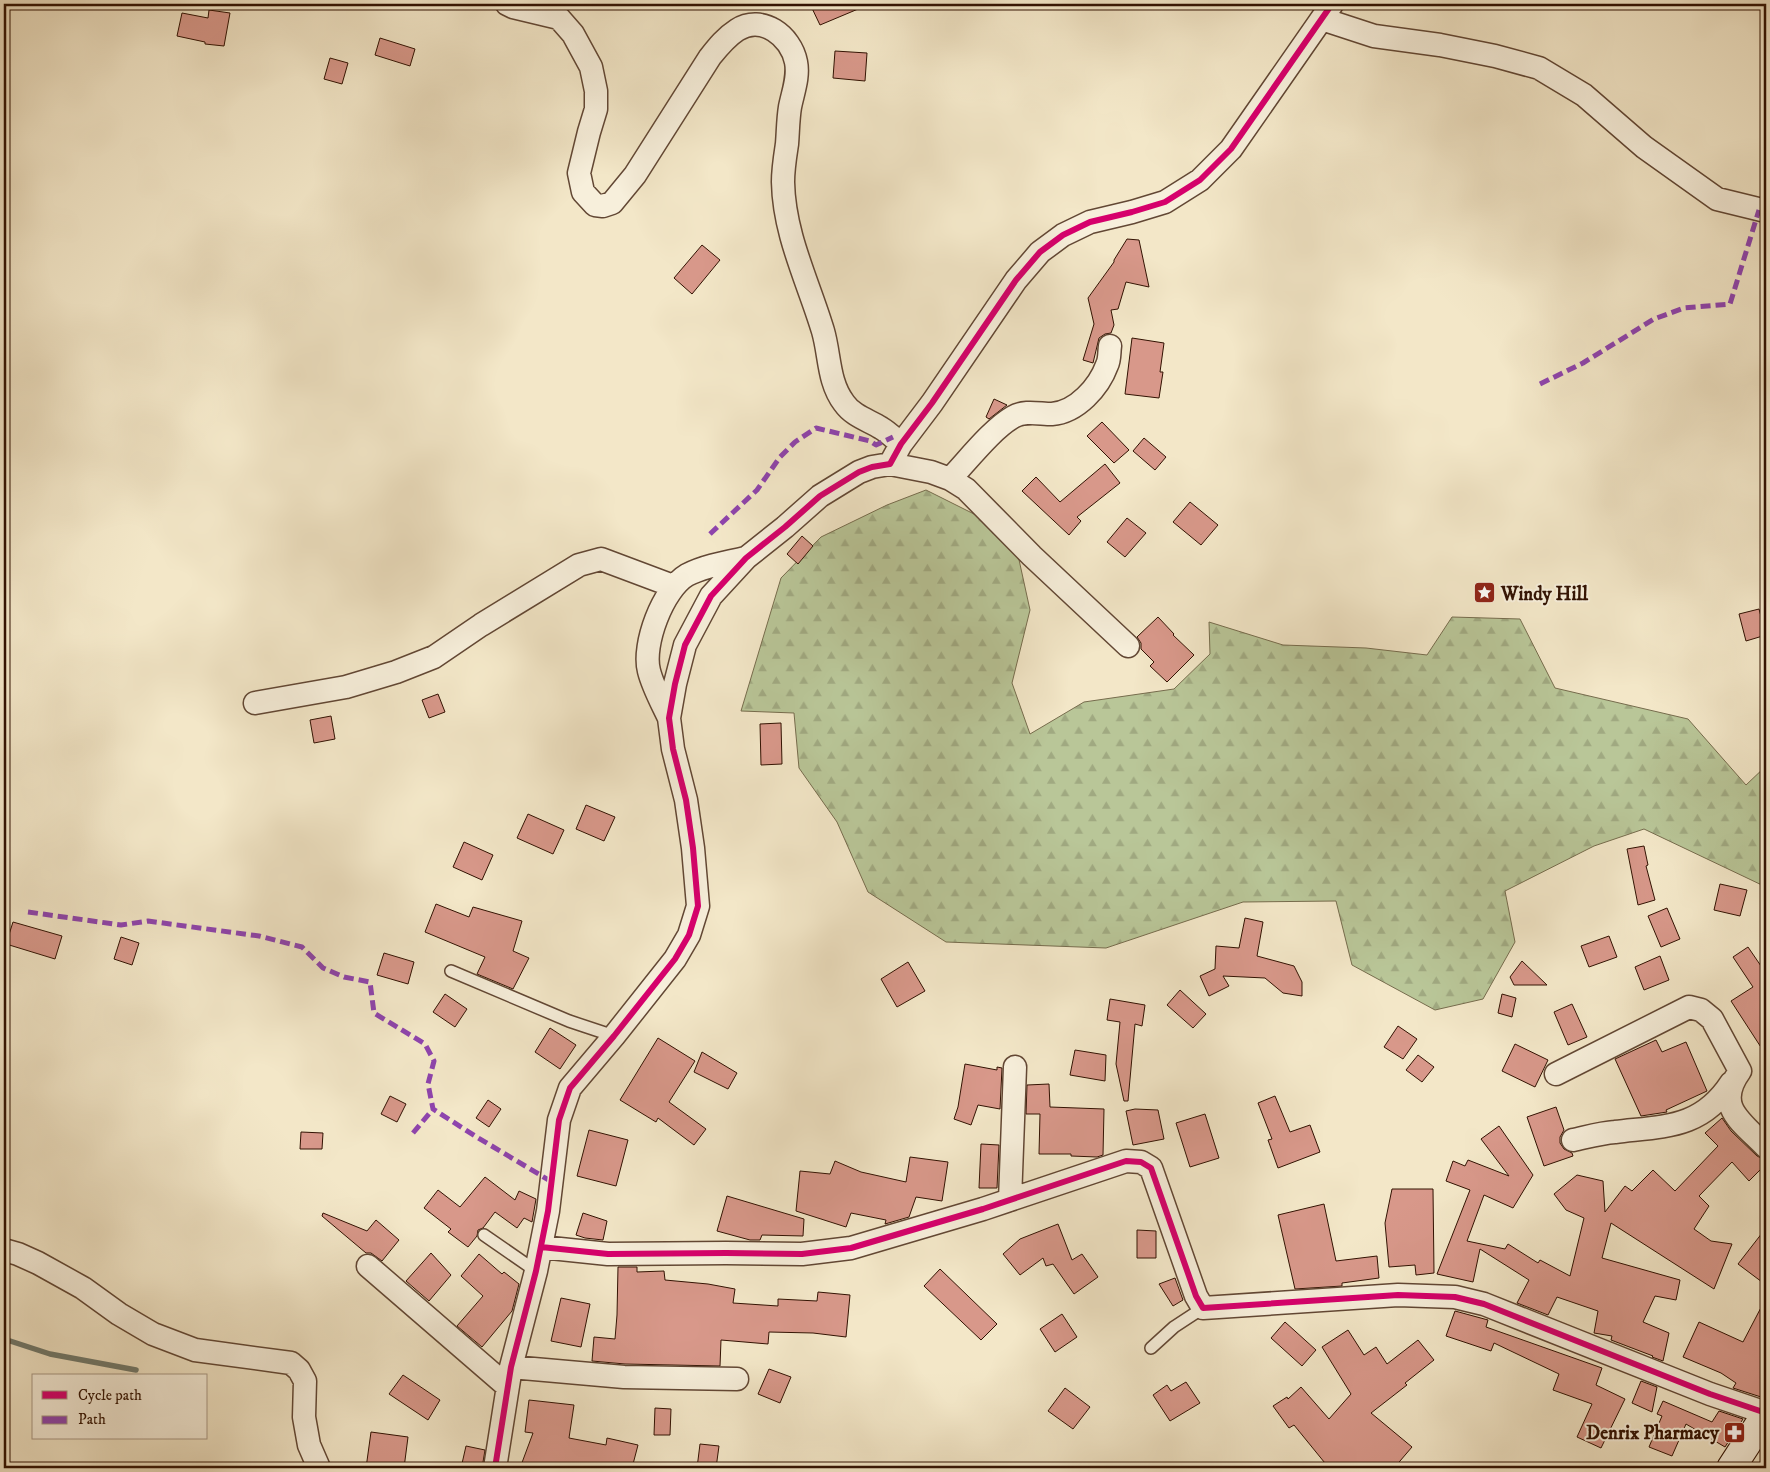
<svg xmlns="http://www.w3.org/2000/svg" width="1770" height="1472" font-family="'IM FELL DW Pica',serif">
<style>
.forest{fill:url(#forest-firs);stroke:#766c4d}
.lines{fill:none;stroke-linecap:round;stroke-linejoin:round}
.stream{stroke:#717a6d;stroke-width:5.5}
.building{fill:#d8988a;stroke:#321202}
.lane-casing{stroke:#624734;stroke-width:14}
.street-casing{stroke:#624734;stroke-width:25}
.secondary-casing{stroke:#321202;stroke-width:30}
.lane{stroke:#f7efdb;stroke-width:11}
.street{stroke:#f7efdb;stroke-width:22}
.secondary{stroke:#f7efdb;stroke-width:28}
.quiet{stroke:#8e44ad;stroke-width:5;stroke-dasharray:10 5;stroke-linecap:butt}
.cycleway-casing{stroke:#f7efdb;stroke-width:9}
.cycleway{stroke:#d6006c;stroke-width:6}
.labels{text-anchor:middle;stroke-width:4;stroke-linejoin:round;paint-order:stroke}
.poi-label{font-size:19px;font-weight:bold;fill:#321202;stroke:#f7efdb;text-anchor:start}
</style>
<defs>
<pattern id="forest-firs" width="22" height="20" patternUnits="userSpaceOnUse" patternTransform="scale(1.25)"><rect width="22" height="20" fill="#b9c698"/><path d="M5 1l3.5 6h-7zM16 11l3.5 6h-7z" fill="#a0a981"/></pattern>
</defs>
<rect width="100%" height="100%" fill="#f3e7c8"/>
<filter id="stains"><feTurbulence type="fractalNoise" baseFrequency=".004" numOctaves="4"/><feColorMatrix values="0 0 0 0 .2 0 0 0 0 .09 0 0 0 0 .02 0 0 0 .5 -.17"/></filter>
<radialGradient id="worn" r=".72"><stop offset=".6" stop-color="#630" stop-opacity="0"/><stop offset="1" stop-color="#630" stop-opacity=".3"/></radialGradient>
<path class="forest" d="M926,490L980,517L1016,546L1030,610L1012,683L1030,734L1084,702L1174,689L1210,654L1209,622L1283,645L1366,648L1427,655L1452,617L1520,619L1555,688L1688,719L1746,785L1766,766V887L1644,829L1594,846L1505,891L1515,942L1483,999L1435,1010L1352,965L1336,901L1243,902L1106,948L946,942L868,892L837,822L799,768L794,713L741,711L781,578L821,537L887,505Z"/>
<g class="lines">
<path class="stream" d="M4,1339L50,1354L136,1370"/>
</g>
<path class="building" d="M810,4H870L820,25Z
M209,10L230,13L224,46L205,44V42L177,36L182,13L208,18Z
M380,38L415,49L410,66L375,55Z
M835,51L867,53L865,81L833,78Z
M330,58L348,63L342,84L324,79Z
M1127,239L1139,240L1149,287L1126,282L1118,309L1111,310L1114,325L1111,333L1105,334L1099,338L1093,363L1083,360L1094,324L1088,298L1114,262V260Z
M702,245L720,260L692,294L674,278Z
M1132,338L1164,343L1160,372H1163L1159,398L1125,394Z
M994,399L1007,405L989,419L986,417Z
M1102,422L1129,450L1114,463L1087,436Z
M1144,438L1166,457L1155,470L1133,451Z
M1105,464L1120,483L1077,517L1081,521L1069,535L1022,491L1036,477L1060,502Z
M1190,502L1218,525L1201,545L1173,522Z
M1127,518L1146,533L1125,557L1107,542Z
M802,536L813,546L798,564L787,554Z
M1759,609L1766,635L1746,641L1739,614Z
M1158,617L1174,634L1173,635L1194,655L1167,682L1150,666L1154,662L1141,649V643L1137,637Z
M438,694L445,712L429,718L422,700Z
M331,716L335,739L314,743L310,720Z
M781,723L782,764L761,765L760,724Z
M586,805L615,817L604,841L576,829Z
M528,814L564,830L553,854L517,838Z
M464,842L493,855L482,880L453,867Z
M1644,846L1648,865L1646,866L1655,900L1638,905L1627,849Z
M1720,884L1747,890L1740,916L1714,910Z
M436,904L469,917L473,907L522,921L513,951L529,958L513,989L477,974L485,957L425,932Z
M1667,908L1680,939L1661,947L1648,916Z
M1245,918L1263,922L1257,956L1294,966L1302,982V996L1283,993L1265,978L1223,976L1229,986L1209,996L1200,976L1215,969L1216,946L1239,948Z
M13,922L62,936L55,959L6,944Z
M1609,936L1617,957L1589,967L1581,946Z
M121,937L139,943L132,965L114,959Z
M1748,947L1761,966L1766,962V1055L1731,1001L1753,987L1733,957Z
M384,953L414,962L408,984L377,975Z
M1660,956L1669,980L1644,990L1635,967Z
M1522,961L1547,985H1514L1510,977Z
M908,962L925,991L897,1007L881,979Z
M1180,990L1206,1014L1193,1028L1167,1005Z
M445,994L467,1009L455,1027L433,1012Z
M1502,994L1516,998L1512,1017L1498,1013Z
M1110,999L1145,1005L1142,1026L1135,1024L1128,1101H1124L1116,1064L1120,1022L1107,1020Z
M1572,1004L1587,1037L1568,1045L1554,1012Z
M1398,1026L1417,1039L1403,1059L1384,1047Z
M550,1028L576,1045L560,1069L535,1052Z
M658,1038L695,1061L669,1102L706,1129L694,1145L658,1118L656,1122L620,1100Z
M1656,1040L1662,1052L1686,1042L1707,1091L1666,1110L1667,1112L1641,1116L1615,1059Z
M1515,1044L1548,1060L1535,1087L1502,1071Z
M1075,1050L1106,1055L1105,1081L1070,1075Z
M702,1052L737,1073L728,1089L694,1072Z
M1418,1055L1434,1067L1422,1082L1406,1070Z
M965,1064L997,1070V1067L1002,1068L1000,1109L978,1105L971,1125L954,1119L958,1107Z
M1049,1084L1050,1107L1104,1109L1103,1155L1097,1157L1071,1156V1154H1039L1040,1114H1026L1027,1085Z
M390,1096L406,1104L397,1122L381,1114Z
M1275,1096L1290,1132L1310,1125L1320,1152L1278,1168L1268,1140L1272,1139L1258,1103Z
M488,1100L501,1109L489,1127L476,1118Z
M1556,1107L1564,1130L1560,1137V1143L1564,1149L1572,1153L1573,1156L1544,1166L1527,1117Z
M1135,1109L1158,1110L1164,1139L1133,1145L1126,1111Z
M1205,1114L1219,1158L1190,1167L1176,1123Z
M1722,1118L1731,1131L1757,1156L1766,1160V1164L1749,1181L1732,1162L1699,1196L1709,1206L1694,1229L1711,1241L1732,1244L1714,1289L1611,1223L1602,1258L1680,1280L1676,1300L1655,1296L1643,1322L1669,1333L1663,1361L1652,1357L1653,1356L1611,1340L1612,1336L1594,1333L1598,1311L1557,1297L1548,1315L1517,1303L1529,1280L1480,1249L1473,1282L1437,1274L1470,1190L1446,1181L1453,1161L1465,1166L1468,1160L1509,1176L1481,1139L1499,1126L1533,1175L1513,1208L1484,1195L1467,1241L1505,1249L1508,1244L1538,1263L1540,1260L1570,1276L1584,1218L1566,1210L1554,1194L1577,1175L1603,1181L1605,1212L1625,1186L1632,1191L1653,1170L1675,1191L1718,1146L1705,1133Z
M589,1130L628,1140L616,1186L577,1176Z
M301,1132L323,1133L322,1149H300Z
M981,1144L999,1145L997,1188H979Z
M910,1157L948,1162L942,1201L916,1197L909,1217L885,1224L886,1220L851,1213L846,1227L796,1211L800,1171L830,1174L835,1161L861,1172L906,1182Z
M485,1177L515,1200L519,1191L536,1199L532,1222L524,1218L517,1228L495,1212L483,1228L478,1230L477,1236L468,1247L448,1232L451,1229L424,1208L438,1190L460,1207Z
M1392,1189H1433L1434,1273L1416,1275L1415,1265L1389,1267L1385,1223Z
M727,1196L804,1219L803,1236L762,1235L760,1240H750L717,1231Z
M1324,1204L1336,1261L1377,1256L1379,1278L1342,1283V1286L1295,1289L1278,1215Z
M323,1213L367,1231L376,1220L399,1240L382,1261L371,1253H366L322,1216Z
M583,1213L607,1221L603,1240L585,1238L576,1235Z
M1058,1224L1072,1260L1082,1254L1098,1277L1074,1294L1053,1264L1046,1266L1043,1258L1020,1275L1003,1254L1020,1239Z
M1766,1228V1285L1738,1264Z
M1137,1230L1156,1231V1258H1137Z
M431,1253L451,1275L429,1301L406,1281Z
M479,1254L502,1274L504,1272L519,1284L512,1311L482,1347L457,1326L483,1296L461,1276Z
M618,1267H637V1272L664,1271L665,1280L708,1284L735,1289L733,1303L778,1306V1299L817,1301L818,1292L850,1295L846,1337L813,1333L769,1332L768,1344L721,1340L720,1366L625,1364L592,1361L594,1337L615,1339L617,1315Z
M940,1269L997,1324L981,1340L924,1286Z
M1175,1278L1183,1300L1173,1306L1159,1284Z
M561,1298L590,1304L581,1347L551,1341Z
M1766,1298V1389L1761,1397L1733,1388L1736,1383L1721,1373L1683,1357L1699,1322L1743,1342Z
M1455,1311L1488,1320L1486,1327L1602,1368L1596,1385L1625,1399L1601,1448L1577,1437L1592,1404L1553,1390L1559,1374L1494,1343L1491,1351L1446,1336Z
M1062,1314L1077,1337L1055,1352L1040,1329Z
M1285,1322L1316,1350L1302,1366L1271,1338Z
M1348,1330L1364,1355L1376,1347L1387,1364L1418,1340L1434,1360L1405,1383L1407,1385L1371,1413L1412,1447L1394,1468H1329L1294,1425L1289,1428L1273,1406L1287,1397L1288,1399L1301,1387L1329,1419L1351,1394L1322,1347Z
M769,1369L791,1377L780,1403L758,1394Z
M403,1375L440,1400L428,1420L389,1394Z
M1641,1381L1657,1387L1652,1412L1632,1403Z
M1186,1382L1200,1403L1170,1421L1153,1395L1167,1385L1171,1391Z
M1065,1388L1090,1407L1073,1429L1048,1411Z
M529,1400L574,1405L569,1438L606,1445L607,1438L638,1445L632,1468H520L533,1433L525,1432Z
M1663,1401L1712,1422L1719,1411L1743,1419L1725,1447L1686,1424L1672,1456L1649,1447L1662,1416L1657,1414Z
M655,1408L671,1409L670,1435H654Z
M371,1432L408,1437L404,1468H366Z
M700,1444L719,1446L716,1468H697Z
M466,1446L485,1450L482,1468H461Z"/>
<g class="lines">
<defs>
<path id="lane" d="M451,971L569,1021L614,1036
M484,1235L536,1271
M1151,1348L1174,1327L1203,1308"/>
<path id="street" d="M507,4L513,7L559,18L573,34L591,67L596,91V109L589,132L579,173L583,192L595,205L603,206L612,203L635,175L710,57C718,47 726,37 737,30C762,14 791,36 796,62C799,77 793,92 790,107C788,119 788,132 787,144C785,157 783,169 783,182C784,235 808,281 823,331C830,355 828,382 844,403C853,416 868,420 881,428C888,432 895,439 901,444
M1322,19L1374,36L1440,45L1495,56L1539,68L1584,95L1644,147L1717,199L1766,211
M890,464L931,472L950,479L966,489L1032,556L1128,646
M950,479C968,460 992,429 1013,417C1025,410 1039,414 1052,414C1077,412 1099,387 1107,365C1110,359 1109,352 1110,346
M255,703L346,687L396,672L434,657L481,625L579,565L601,559L673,586
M669,718C662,703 653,687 649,671C642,645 663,589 687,575C704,566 727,562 746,558
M1556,1074L1689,1007L1701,1010L1712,1019L1740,1071C1714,1107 1742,1122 1766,1147
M1573,1140C1587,1137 1601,1133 1615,1132C1664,1126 1701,1129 1731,1083
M1010,1200L1015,1067
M541,1247L608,1254L726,1253L802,1254L851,1248L983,1209L1126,1161L1141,1162L1151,1168L1196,1296L1203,1308L1398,1295L1455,1297L1484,1304L1710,1394L1766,1413
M4,1250L18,1254L38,1263L83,1288L119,1314L153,1334L195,1350L291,1363L299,1370L305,1381L304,1417L309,1445L319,1468
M368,1266L508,1387
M511,1367L624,1377L737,1379
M495,1468L511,1367L536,1271L548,1211L559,1120L570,1088L614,1036L675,959L689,935L698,906L693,848L686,800L673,749L669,718L675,684L685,645L711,596L746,558L785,527L820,496L859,472L872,467L890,464L901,444L932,403L1016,280L1040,252L1063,235L1090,222L1132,212L1165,202L1200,180L1231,149L1332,4"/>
<path id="secondary" d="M1731,1468L1766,1414"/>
</defs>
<use href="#lane" class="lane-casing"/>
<use href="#street" class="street-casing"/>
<use href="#secondary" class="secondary-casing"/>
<use href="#lane" class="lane"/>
<use href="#street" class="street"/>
<use href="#secondary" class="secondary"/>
<path class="quiet" d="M1540,384L1583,363L1654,319L1684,308L1730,304L1759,210
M710,534L757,490L780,457L795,442L816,428L870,441L876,445L893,437
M28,912L121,925L148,921L259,936L302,947L323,968L344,977L370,982L374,1013L425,1044L434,1061L428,1084L433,1109L475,1136L552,1182
M413,1133L433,1109"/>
<defs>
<path id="cycleway" d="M541,1247L608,1254L726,1253L802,1254L851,1248L983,1209L1126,1161L1141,1162L1151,1168L1196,1296L1203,1308L1398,1295L1455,1297L1484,1304L1710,1394L1766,1413
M495,1468L511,1367L536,1271L548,1211L559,1120L570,1088L614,1036L675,959L689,935L698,906L693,848L686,800L673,749L669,718L675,684L685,645L711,596L746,558L785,527L820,496L859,472L872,467L890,464L901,444L932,403L1016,280L1040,252L1063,235L1090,222L1132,212L1165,202L1200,180L1231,149L1332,4"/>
</defs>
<use href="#cycleway" class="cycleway-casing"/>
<use href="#cycleway" class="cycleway"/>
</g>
<defs>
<symbol id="sight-square" viewBox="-11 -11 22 22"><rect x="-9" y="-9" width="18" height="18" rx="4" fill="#8f2418" stroke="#f7efdb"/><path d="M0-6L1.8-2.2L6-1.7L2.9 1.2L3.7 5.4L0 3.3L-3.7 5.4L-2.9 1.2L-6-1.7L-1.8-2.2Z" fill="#fff"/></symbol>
<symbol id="pharmacy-square" viewBox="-11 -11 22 22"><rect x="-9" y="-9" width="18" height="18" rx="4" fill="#8f2418" stroke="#f7efdb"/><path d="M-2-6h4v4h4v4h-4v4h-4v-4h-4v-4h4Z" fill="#fff"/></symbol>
</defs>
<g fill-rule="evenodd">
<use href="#sight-square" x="1472" y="580" width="25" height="25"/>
<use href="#pharmacy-square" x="1722" y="1420" width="25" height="25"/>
</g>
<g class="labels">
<g class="poi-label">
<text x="1501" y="600">Windy Hill</text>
<text x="1719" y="1439" text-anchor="end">Denrix Pharmacy</text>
</g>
</g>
<rect width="1770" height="1472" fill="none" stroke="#f3e7c8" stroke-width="20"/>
<rect x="5" y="5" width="1760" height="1462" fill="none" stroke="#321202" stroke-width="2.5"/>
<rect x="10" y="10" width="1750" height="1452" fill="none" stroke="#321202"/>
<rect x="32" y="1374" width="175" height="65" fill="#f7efdb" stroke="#a89784"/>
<rect x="42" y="1391" width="25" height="8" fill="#d6006c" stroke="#a89784"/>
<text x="78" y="1400" font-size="15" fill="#321202">Cycle path</text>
<rect x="42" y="1416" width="25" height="8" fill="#8e44ad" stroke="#a89784"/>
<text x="78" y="1424" font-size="15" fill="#321202">Path</text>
<rect width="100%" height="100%" filter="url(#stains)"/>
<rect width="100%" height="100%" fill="url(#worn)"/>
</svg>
